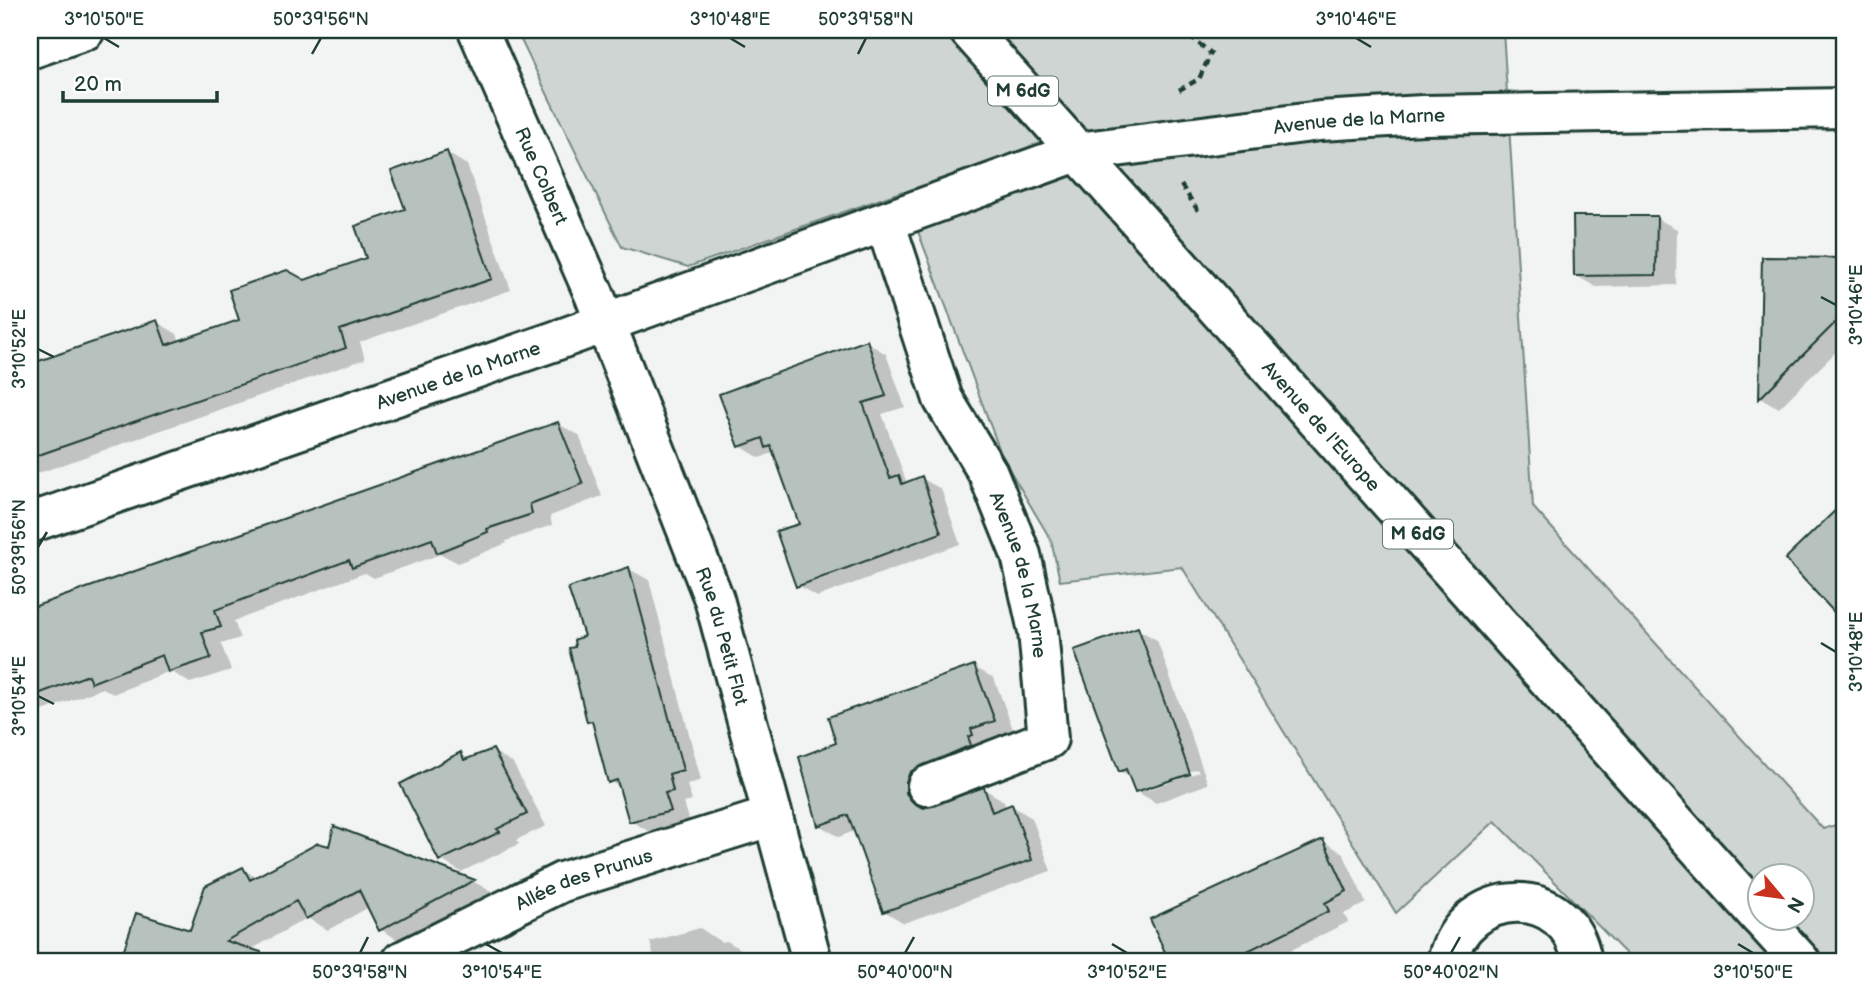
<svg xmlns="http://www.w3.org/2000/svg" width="1875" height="991" font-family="'Balsamiq Sans',sans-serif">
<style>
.green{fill:#ced5d3;stroke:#768984;stroke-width:2;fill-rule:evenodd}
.shadow{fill:#0003;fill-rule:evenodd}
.building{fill:#b7c1bd;stroke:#1f3d34;stroke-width:2}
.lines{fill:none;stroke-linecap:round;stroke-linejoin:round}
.street-casing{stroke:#1f3d34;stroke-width:44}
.primary-casing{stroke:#1f3d34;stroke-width:44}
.path{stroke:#1f3d34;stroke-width:4.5;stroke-dasharray:7 5;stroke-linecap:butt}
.street{stroke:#fff;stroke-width:38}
.primary{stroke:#fff;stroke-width:38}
.ticks{fill:none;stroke:#1f3d34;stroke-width:2.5}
.labels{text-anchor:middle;stroke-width:7;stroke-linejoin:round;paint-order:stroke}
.shield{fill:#fff;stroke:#627771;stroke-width:2}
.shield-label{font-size:18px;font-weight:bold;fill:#1f3d34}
.street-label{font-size:19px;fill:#1f3d34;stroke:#fff}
.neatline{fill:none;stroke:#1f3d34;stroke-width:2.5}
.ticks-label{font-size:18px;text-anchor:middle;fill:#1f3d34}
</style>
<rect width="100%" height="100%" fill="#f2f3f3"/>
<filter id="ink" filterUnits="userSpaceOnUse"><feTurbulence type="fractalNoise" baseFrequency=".0143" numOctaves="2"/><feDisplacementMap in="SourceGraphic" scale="14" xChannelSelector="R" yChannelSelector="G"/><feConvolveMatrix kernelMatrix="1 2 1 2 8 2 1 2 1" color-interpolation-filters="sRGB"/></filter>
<g filter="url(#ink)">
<path class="green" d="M516,30H1503L1533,507L1823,829L1845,822V961H1633L1495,821L1396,913L1182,567L1060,581L1051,540L1003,459L903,191L688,267L622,247ZM1759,876H1801V918H1759Z"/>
<path class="shadow" d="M447,153L467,165L511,290L360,342L365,359L30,476V394L57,384L157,322L177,334L180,342L242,322L305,281L368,259L407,210Z
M1656,218L1677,229L1676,285L1596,287L1575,275Z
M1764,258L1845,259V343L1779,408L1760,398Z
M867,342L886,354L905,407L882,414L906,481L921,478L941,489L960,544L817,597L798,585L801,525L775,452L760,458L740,446Z
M558,424L579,435L602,496L550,516L552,525L506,541L507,543L458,563L441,554L374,578L365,573L234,621L240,638L221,644L231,670L190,683L170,671L113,694L103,688L35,714L30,711V609Z
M629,569L649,580L701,780L687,785L692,801L684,803L690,822L650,832L631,821L622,789L609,781L595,725L588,721L577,648Z
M1137,629L1157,640L1208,784L1156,803L1136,791L1131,778L1120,771ZM1197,769L1199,772L1148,790V786Z
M974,667L994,678L1014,732L990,740L992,746L925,794L926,806L927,808L984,789L1004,801L1006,808L1012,806L1032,818L1051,871L904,923L884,911L854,831L839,837L819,825L838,744Z
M493,751L513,763L546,826L516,840L519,844L461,872L441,860L461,754L470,760Z
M335,829L474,882L493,892L400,941L380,929L369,907L328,930L307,918L231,961H122L138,915L191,932L243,869L257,878L330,849Z
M1323,841L1343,853L1366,903L1344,914L1348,922L1269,961H1171L1152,919Z
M700,928L721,942L727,941L747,953L749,961H655L650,942Z"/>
<path class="building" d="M447,151L492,279L340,330L346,348L30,458V364L157,320L166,345L239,320L229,290L287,270L305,280L366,258L355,226L405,209L391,171Z
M1573,216H1657L1656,275L1574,276Z
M1762,257L1845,258V313L1759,399Z
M867,340L886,396L863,403L890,478L899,475L902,484L922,476L941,533L796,587L776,531L799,524L771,446L766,448L763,438L739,447L719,394Z
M558,422L583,484L530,504L532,514L487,529L488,532L437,553L432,539L352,568L349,560L215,610L221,627L202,632L211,658L168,672L162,655L91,683L88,675L30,697V608Z
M1845,501V624L1785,559Z
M629,567L683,770L669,774L673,791L665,793L671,811L629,822L617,780L608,783L592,721L587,722L569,648L575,647L574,640L584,636L568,588Z
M1138,627L1190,774L1135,792L1126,769L1119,772L1074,650Z
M974,665L995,721L971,729L973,735L968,737L971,745L910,772L906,782V793L913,803L924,808L984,787L992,812L1012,804L1032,860L883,912L848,815L818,826L799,757L836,743L828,717Z
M493,749L527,814L497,829L500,832L439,861L400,784L461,752L464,760Z
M334,826L475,880L379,931L359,890L306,919L296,901L226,941L261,952L260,961H120L136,913L190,930L205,886L243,867L250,880L318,843L329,846Z
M1323,839L1347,891L1325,903L1329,911L1227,961H1169L1150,919Z"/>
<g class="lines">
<defs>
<g id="street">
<path id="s1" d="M478,30L594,294L714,599L812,961"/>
<path d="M30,49L85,30"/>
<path id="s2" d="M885,222L943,399L988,473L1021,555L1038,631L1048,739L927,786"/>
<path id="s3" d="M30,523L555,341L1077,152L1320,121L1423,115L1845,108"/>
<path id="s4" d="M402,961L562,882L773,816"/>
<path d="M1447,961C1465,885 1569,882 1582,961"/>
</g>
<g id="primary">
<path id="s5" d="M969,30L1759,916"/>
<path d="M1761,918L1800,961"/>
</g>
</defs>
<use href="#street" class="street-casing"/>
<use href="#primary" class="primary-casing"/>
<path class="path" d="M1179,90L1199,79L1211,53L1181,30
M1181,185L1201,215"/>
<use href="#street" class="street"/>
<use href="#primary" class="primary"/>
</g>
</g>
<path class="ticks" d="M104,38L119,47M730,38L745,47M1356,38L1371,47M312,54L321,38M858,54L866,38M1821,297L1836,305M38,349L54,357M38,547L47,532M1821,643L1836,652M38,696L54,704M486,944L502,953M1112,944L1127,953M1738,944L1753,953M360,953L368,937M905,953L914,937M1451,953L1460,937"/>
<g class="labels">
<g class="shield">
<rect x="988" y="76.5" width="70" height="29" rx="5"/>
<rect x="1383" y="519.5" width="70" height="29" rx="5"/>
</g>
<g class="shield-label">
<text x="1023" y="97">M 6dG</text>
<text x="1418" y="540">M 6dG</text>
</g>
<g class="street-label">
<text dy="7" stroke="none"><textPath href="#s3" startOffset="1395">Avenue de la Marne</textPath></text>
<text dy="7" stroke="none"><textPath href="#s1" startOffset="159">Rue Colbert</textPath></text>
<text dy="7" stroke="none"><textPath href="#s3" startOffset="453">Avenue de la Marne</textPath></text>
<text dy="7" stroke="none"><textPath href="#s5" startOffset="530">Avenue de l'Europe</textPath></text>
<text dy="7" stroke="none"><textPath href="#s2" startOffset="380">Avenue de la Marne</textPath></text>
<text dy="7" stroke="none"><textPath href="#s1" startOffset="654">Rue du Petit Flot</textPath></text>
<text dy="7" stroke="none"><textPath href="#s4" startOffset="200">Allée des Prunus</textPath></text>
</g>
</g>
<rect width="1875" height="991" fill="none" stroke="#fff" stroke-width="77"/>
<g transform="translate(1781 897) rotate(119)"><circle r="33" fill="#ffffff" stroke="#a5b1ae" stroke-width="2"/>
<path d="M0-5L12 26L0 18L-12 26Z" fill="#c8321e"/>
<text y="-10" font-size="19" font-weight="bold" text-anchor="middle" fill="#1f3d34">N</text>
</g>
<path d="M63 91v10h154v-10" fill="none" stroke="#1f3d34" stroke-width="3.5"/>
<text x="74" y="91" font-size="21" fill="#1f3d34" stroke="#ffffff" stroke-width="5" paint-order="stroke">20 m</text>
<rect x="38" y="38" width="1798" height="915" class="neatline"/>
<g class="ticks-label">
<text x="104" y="25">3°10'50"E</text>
<text x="321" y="25">50°39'56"N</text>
<text x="730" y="25">3°10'48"E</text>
<text x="866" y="25">50°39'58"N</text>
<text x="1356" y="25">3°10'46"E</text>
<text transform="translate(1856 305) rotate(-90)" y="6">3°10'46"E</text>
<text transform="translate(19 349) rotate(-90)" y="6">3°10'52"E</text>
<text transform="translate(19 547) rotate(-90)" y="6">50°39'56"N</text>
<text transform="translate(1856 652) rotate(-90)" y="6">3°10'48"E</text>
<text transform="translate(19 696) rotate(-90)" y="6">3°10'54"E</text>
<text x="360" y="978">50°39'58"N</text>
<text x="502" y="978">3°10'54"E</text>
<text x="905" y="978">50°40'00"N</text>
<text x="1127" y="978">3°10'52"E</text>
<text x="1451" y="978">50°40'02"N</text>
<text x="1753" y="978">3°10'50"E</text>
</g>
</svg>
